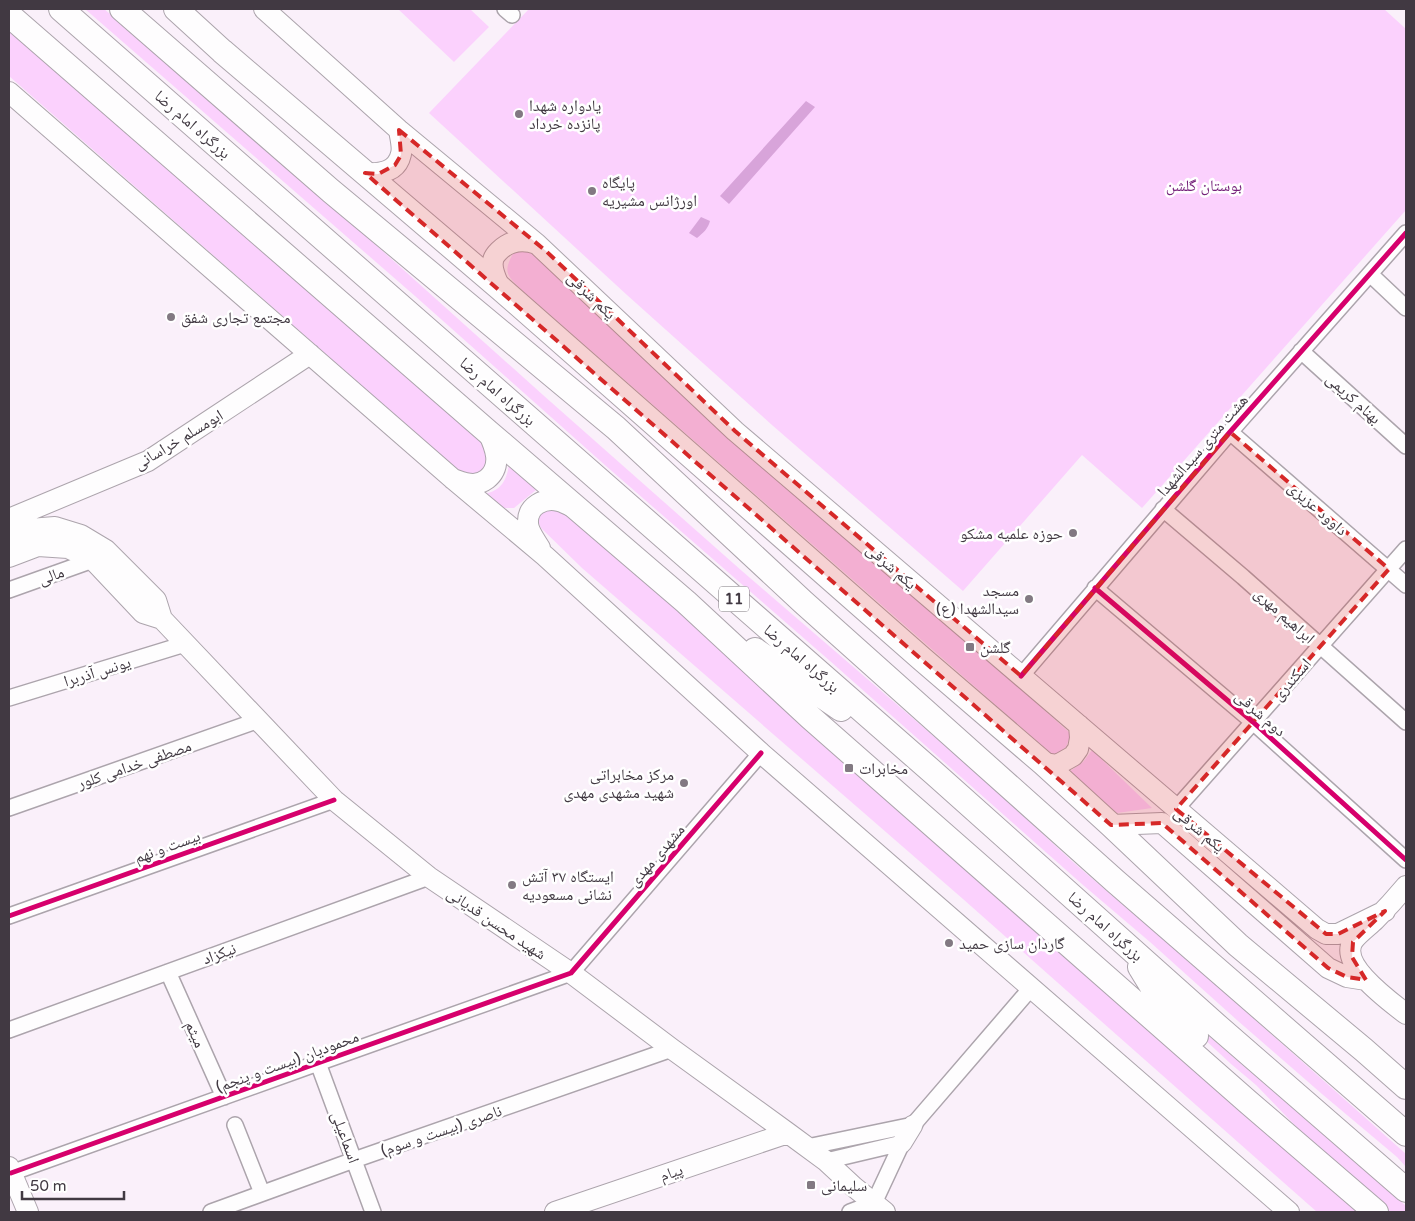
<svg xmlns="http://www.w3.org/2000/svg" width="1415" height="1221" font-family="'Varela Round','Noto Naskh Arabic',sans-serif">
<style>
.green{fill:#fbd1fd}
.water{fill:#d8a4da}
.lines{fill:none;stroke-linecap:round;stroke-linejoin:round}
.minor-casing{stroke:#aca4ac;stroke-width:18}
.tertiary-casing{stroke:#aca4ac;stroke-width:21}
.secondary-casing{stroke:#aca4ac;stroke-width:22}
.trunk-casing{stroke:#aca4ac;stroke-width:26}
.minor{stroke:#fefdfe;stroke-width:15}
.tertiary{stroke:#fefdfe;stroke-width:19}
.secondary{stroke:#fefdfe;stroke-width:20}
.trunk{stroke:#fefdfe;stroke-width:24}
.cycleway-casing{stroke:#fff;stroke-width:8}
.cycleway{stroke:#d6006c;stroke-width:5}
.marked{fill:#d62828;fill-opacity:0.2;stroke:#d62828;stroke-width:4;stroke-dasharray:10 6;stroke-linejoin:round}
.poi-dot{fill:#827982;stroke:#fff;stroke-width:2}
.labels{text-anchor:middle;stroke-width:5;stroke-linejoin:round;paint-order:stroke}
.shield{fill:#fff;stroke:#7a747b;stroke-width:1}
.shield-label{font-size:15px;font-weight:bold;fill:#413942}
.poi-label{font-size:16px;fill:#413942;stroke:#fff;text-anchor:start}
.street-label{font-size:16px;fill:#413942;stroke:#fff}
.park-label{font-size:16px;fill:#75217a;stroke:#fff}
</style>
<rect width="100%" height="100%" fill="#faf0fa"/>
<path class="green" d="M85,9H104L189,80L259,145L338,211L543,395L742,571L980,776L1073,862L1207,977L1406,1154V1167L1397,1157L1322,1094L1238,1021L1150,942L1083,885L830,661L606,466L415,296Z
M398,9H470L489,27L454,62Z
M529,9H1384L1406,29V210L1142,508L1082,455L963,591L772,425L627,295L429,113Z
M9,27L487,446V470L468,479L9,76Z
M529,251L1071,734L1066,747L1054,756L523,291C507,275 502,273 514,252Z
M509,464L536,490L514,508H500L484,494C501,491 507,480 509,464Z
M548,506L579,518L760,687L1250,1117L1325,1180L1358,1212H1317L963,899L582,568L541,528L536,517Z
M1092,750L1152,808L1117,813L1069,772L1083,762Z
M1166,999L1406,1206V1212H1390L1313,1144L1256,1085L1231,1064L1188,1024Z"/>
<path class="water" d="M806,101L815,107L729,204L720,196Z
M701,217L710,221C708,229 703,233 697,238L689,233Z"/>
<g class="lines">
<defs>
<path id="minor" d="M505,9L512,15
M1370,274L1406,308
M1301,351L1406,446
M1230,432L1406,585
M1163,509L1243,577L1406,722
M1095,588L1253,722L1406,860
M9,590L93,560
M1021,676L1230,432L1406,233
M9,698L185,644
M9,808L259,720
M1176,809L1406,549
M9,916L334,800
M168,972L224,1097
M9,1030L429,877
M318,1063L373,1212
M235,1125L262,1193
M807,1147L913,1125L1031,988
M826,1161L902,1143
M11,1173L318,1063L571,973L761,753
M211,1212L354,1160L672,1049
M850,1212L874,1203L902,1143"/>
<path id="tertiary" d="M902,1143L913,1125"/>
<path id="secondary" d="M264,9L399,130L537,244
M9,92L453,479L545,556L761,753L1289,1212
M365,173C380,174 397,172 401,154C403,147 400,137 399,130
M500,288C497,280 491,270 493,261C493,257 497,253 499,251C510,240 523,239 537,244L735,431L1317,929L1326,934H1338L1385,911
M453,479C459,481 466,484 473,484C478,484 483,482 487,479C503,466 495,447 488,432
M9,519L148,461L310,354
M9,537L30,529L55,527L81,535L106,550L156,600L162,619L334,800L429,877L571,973L672,1049L788,1133L826,1161L854,1187L885,1212
M540,548C536,541 528,531 528,523C527,506 544,497 559,501C563,502 569,505 573,507
M9,557L38,546L68,548L93,560L143,613L162,619
M1043,763L1057,765L1073,756L1078,749L1080,738L1079,725
M1111,825L1162,823L1328,968L1347,977L1366,980
M1406,886C1396,898 1386,909 1375,920C1369,926 1358,934 1353,941C1338,965 1391,1002 1406,1014
M9,1167L28,1212
M555,1212L788,1133"/>
<path id="trunk" d="M61,9L935,774L1216,1025L1406,1190
M122,9L331,191L616,428L803,602L1115,881L1406,1134
M176,9L222,51L500,288L922,659L1043,763L1111,825L1238,945L1364,1050L1406,1087
M9,15L488,432L686,602L810,717L1248,1102L1376,1212
M755,650L841,709
M1140,967L1162,1003L1196,1036"/>
</defs>
<use href="#minor" class="minor-casing"/>
<use href="#tertiary" class="tertiary-casing"/>
<use href="#secondary" class="secondary-casing"/>
<use href="#trunk" class="trunk-casing"/>
<use href="#minor" class="minor"/>
<use href="#tertiary" class="tertiary"/>
<use href="#secondary" class="secondary"/>
<use href="#trunk" class="trunk"/>
<defs>
<path id="cycleway" d="M1095,588L1253,722L1406,860
M1021,676L1230,432L1406,233
M9,916L334,800
M11,1173L318,1063L571,973L761,753"/>
</defs>
<use href="#cycleway" class="cycleway-casing"/>
<use href="#cycleway" class="cycleway"/>
</g>
<path class="marked" d="M399,130L546,251L735,431L1021,676L1230,432L1389,569L1176,809L1326,934H1338L1385,911L1353,942L1352,957L1366,980L1347,977L1328,968L1162,823L1111,825L365,173L378,174L395,165L401,155Z"/>
<g class="poi-dot">
<circle cx="519" cy="114" r="5"/>
<circle cx="592" cy="191" r="5"/>
<circle cx="171" cy="317" r="5"/>
<circle cx="1073" cy="533" r="5"/>
<circle cx="1029" cy="599" r="5"/>
<rect x="965" y="642" width="10" height="10" rx="2.5"/>
<rect x="844" y="763" width="10" height="10" rx="2.5"/>
<circle cx="684" cy="783" r="5"/>
<circle cx="512" cy="885" r="5"/>
<circle cx="949" cy="943" r="5"/>
<rect x="806" y="1180" width="10" height="10" rx="2.5"/>
</g>
<g class="labels">
<rect class="shield" x="719" y="586.5" width="30" height="25" rx="4"/>
<g class="shield-label">
<text x="734" y="604">11</text>
</g>
<g class="poi-label">
<text x="529" y="111">یادواره شهدا<tspan x="529" dy="18">پانزده خرداد</tspan></text>
<text x="602" y="188">پایگاه<tspan x="602" dy="18">اورژانس مشیریه</tspan></text>
<text x="181" y="323">مجتمع تجاری شفق</text>
<text x="1063" y="539" text-anchor="end">حوزه علمیه مشکو</text>
<text x="1019" y="596" text-anchor="end">مسجد<tspan x="1019" dy="18">سیدالشهدا (ع)</tspan></text>
<text x="980" y="653">گلشن</text>
<text x="859" y="774">مخابرات</text>
<text x="674" y="780" text-anchor="end">مرکز مخابراتی<tspan x="674" dy="18">شهید مشهدی مهدی</tspan></text>
<text x="522" y="882">ایستگاه ۳۷ آتش<tspan x="522" dy="18">نشانی مسعودیه</tspan></text>
<text x="959" y="949">گاردان سازی حمید</text>
<text x="821" y="1191">سلیمانی</text>
</g>
<g class="street-label">
<text transform="translate(193 124) rotate(41)" y="6">بزرگراه امام رضا</text>
<text transform="translate(592 295) rotate(44)" y="6">یکم شرقی</text>
<text transform="translate(498 391) rotate(41)" y="6">بزرگراه امام رضا</text>
<text transform="translate(1354 398) rotate(42)" y="6">بهنام کریمی</text>
<text transform="translate(178 439) rotate(-31)" y="6">ابومسلم خراسانی</text>
<text transform="translate(1202 445) rotate(-49)" y="6">هشت متری سیدالشهدا</text>
<text transform="translate(1318 508) rotate(41)" y="6">داوود عزیزی</text>
<text transform="translate(892 566) rotate(41)" y="6">یکم شرقی</text>
<text transform="translate(51 575) rotate(-19)" y="6">مالی</text>
<text transform="translate(1285 615) rotate(42)" y="6">ابراهیم مهری</text>
<text transform="translate(802 658) rotate(41)" y="6">بزرگراه امام رضا</text>
<text transform="translate(97 671) rotate(-17)" y="6">یونس آذربرا</text>
<text transform="translate(1291 679) rotate(-49)" y="6">اسکندری</text>
<text transform="translate(1261 713) rotate(41)" y="6">دوم شرقی</text>
<text transform="translate(134 764) rotate(-19)" y="6">مصطفی خدامی کلور</text>
<text transform="translate(1200 829) rotate(40)" y="6">یکم شرقی</text>
<text transform="translate(167 846) rotate(-20)" y="6">بیست و نهم</text>
<text transform="translate(656 855) rotate(-49)" y="6">مشهدی مهدی</text>
<text transform="translate(497 923) rotate(34)" y="6">شهید محسن قدیانی</text>
<text transform="translate(1106 926) rotate(42)" y="6">بزرگراه امام رضا</text>
<text transform="translate(219 953) rotate(-20)" y="6">نیکزاد</text>
<text transform="translate(196 1034) rotate(66)" y="6">میثم</text>
<text transform="translate(287 1061) rotate(-20)" y="6">محمودیان (بیست و پنجم)</text>
<text transform="translate(441 1130) rotate(-19)" y="6">ناصری (بیست و سوم)</text>
<text transform="translate(346 1137) rotate(70)" y="6">اسماعیلی</text>
<text transform="translate(671 1172) rotate(-19)" y="6">پیام</text>
</g>
<g class="park-label">
<text x="1204" y="191">بوستان گلشن</text>
</g>
</g>
<rect width="1415" height="1221" fill="none" stroke="#413942" stroke-width="20"/>
<path d="M22 1191v8h102v-8" fill="none" stroke="#413942" stroke-width="2.5"/>
<text x="30" y="1191" font-size="15" fill="#413942" stroke="#ffffff" stroke-width="4" paint-order="stroke">50 m</text>
</svg>
